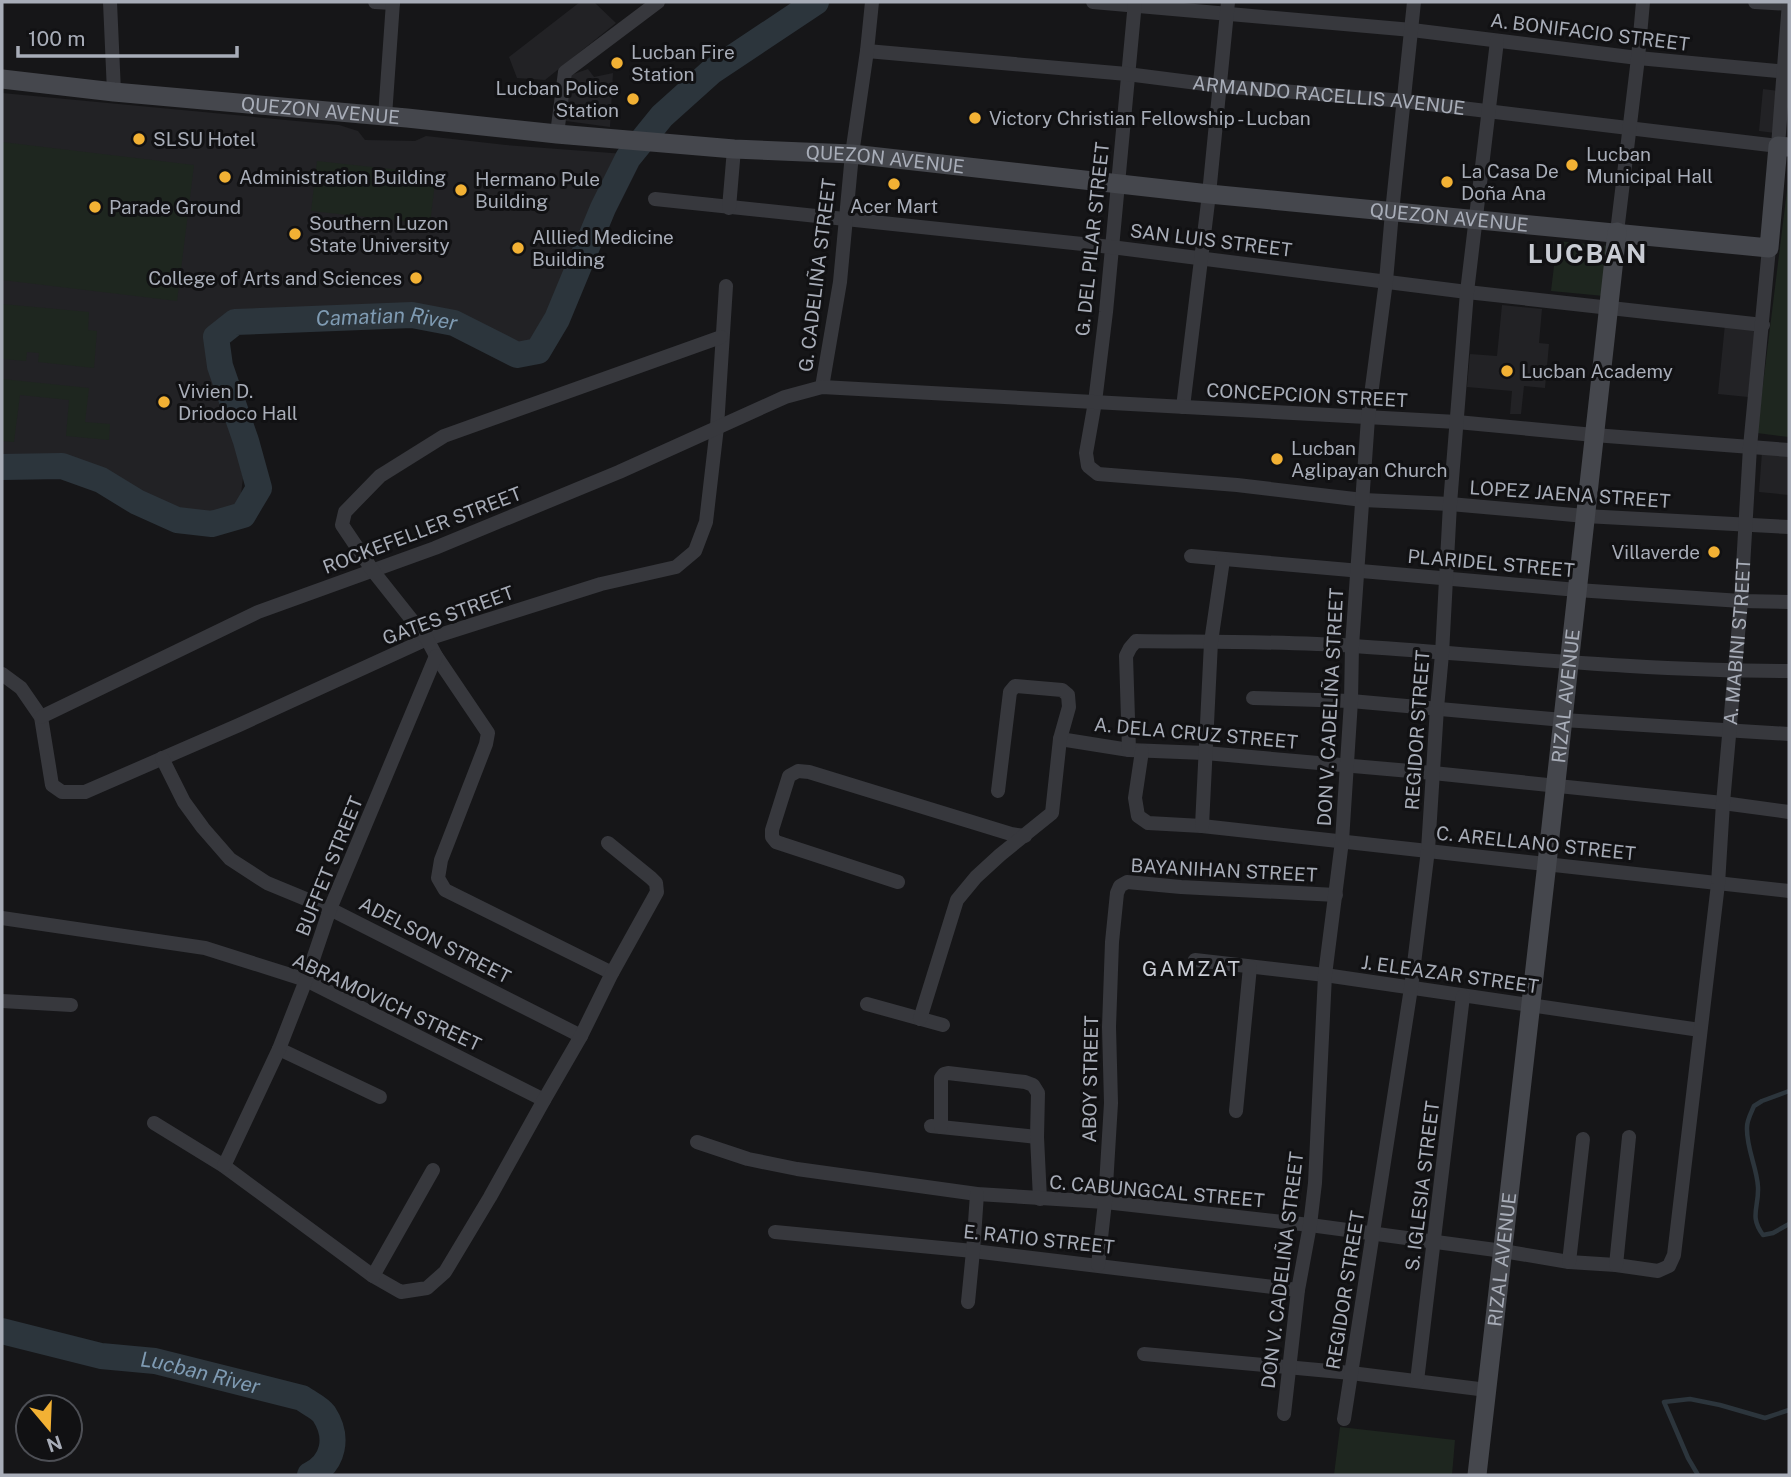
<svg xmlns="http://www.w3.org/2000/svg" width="1791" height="1477" font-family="'Public Sans',sans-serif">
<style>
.built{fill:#222225}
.green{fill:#1e261f}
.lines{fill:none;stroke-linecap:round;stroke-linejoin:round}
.stream{stroke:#2c353c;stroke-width:4.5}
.river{stroke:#2c353c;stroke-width:26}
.minor{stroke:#37383d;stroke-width:14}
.secondary{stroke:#45474d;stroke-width:19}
.poi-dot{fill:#f2b134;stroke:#111113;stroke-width:2.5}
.labels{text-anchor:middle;stroke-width:6;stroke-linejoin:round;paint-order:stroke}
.street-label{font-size:19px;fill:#a8adb8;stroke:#111113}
.poi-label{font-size:19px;fill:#a8adb8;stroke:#111113;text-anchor:start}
.water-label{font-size:21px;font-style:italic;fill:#7f9bb3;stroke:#111113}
.neighbourhood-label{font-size:21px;letter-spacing:2px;fill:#c9ccd4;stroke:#111113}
.district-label{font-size:26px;font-weight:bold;letter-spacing:2px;fill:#c9ccd4;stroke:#111113}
</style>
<rect width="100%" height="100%" fill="#161618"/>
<path class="built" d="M580,2H594L616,23L545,80L517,78L509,57Z
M588,69L594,77L613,73L610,127L566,121L571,75Z
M1763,89L1779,91L1775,133L1759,131Z
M2,93L339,125L358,131L365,140L415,141L426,136L506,145L625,154L534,345L518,349L456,321L412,314L334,313L233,319L215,334L216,365L243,478L239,510L227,517L213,519L174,514L150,503L130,492L120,484L89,468L50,460L2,458Z
M1502,305L1542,309L1539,343L1549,344L1545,388L1524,386L1521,414H1510L1512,391L1467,387L1470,354L1497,356Z
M1725,324L1756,328L1748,397L1718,394Z
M1762,452L1789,454V495L1759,492Z"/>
<path class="green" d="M2,142L194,165L177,301L2,280Z
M317,161L436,174L430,224L311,211Z
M1789,174V437L1757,433Z
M1557,241L1609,246L1604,296L1551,291Z
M2,304L89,312L88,330L97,331L94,368L38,362L39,353L27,352L26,361L2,359Z
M2,379L89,388L85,422L110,424L109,440L66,436L69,400L20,395L14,442L2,441Z
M1340,1427L1455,1440L1452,1475H1334Z"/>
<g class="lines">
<path class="stream" d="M1789,1091L1762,1101L1754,1106C1751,1113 1747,1120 1747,1127C1746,1148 1757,1167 1758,1187C1759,1208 1749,1216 1763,1235L1773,1233L1789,1224
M1698,1475L1688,1458L1664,1402L1690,1399L1720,1405L1765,1418L1789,1410"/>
<g class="river">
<path id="s1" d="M2,467L62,466L101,480L137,502L177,520L212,524L243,515L259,488L246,441L220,366L216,337L235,322L412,315L454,323L517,355L538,351L557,319L603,208L628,158L662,116L711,72L816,2"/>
<path id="s2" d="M2,1331L101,1356L155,1361L302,1398C309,1403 320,1408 324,1414C339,1437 334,1463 310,1475"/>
</g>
<g class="minor">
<path d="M110,2L114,92"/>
<path d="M375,2L393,3"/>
<path d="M1093,2L1412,30L1638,58L1789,72"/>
<path d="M1135,2L1106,312L1095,402L1086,453L1088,466L1098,474L1237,485L1363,500L1450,504L1585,516L1789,527"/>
<path d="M1755,2L1789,4"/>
<path id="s3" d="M867,51L1127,74L1221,86L1404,101L1778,146L1789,2"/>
<path d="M385,116L393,2"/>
<path d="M557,134L565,72L658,2"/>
<path d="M655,199L1111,247L1467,292L1763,325"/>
<path d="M729,208L734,149"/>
<path d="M1617,232L1638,58L1643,2"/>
<path d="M822,387L840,282L852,154L867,51L872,2"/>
<path d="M1183,407L1209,194L1228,2"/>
<path d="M1191,556L1577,590L1741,601L1789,602"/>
<path d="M2,674L21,688L41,717L52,785L62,792H85L239,725L427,639L601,584L676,567L695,551L706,522L717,427L726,286"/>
<path d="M1253,698L1351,701L1563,720L1789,734"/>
<path d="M41,717L258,612L435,548L619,472L785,397L822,387L1457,422L1594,435L1789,450"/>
<path d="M1060,739L1129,750L1205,753L1433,773L1723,803L1789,812"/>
<path d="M1129,750L1126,656L1130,648L1136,641C1208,642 1282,641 1354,646C1499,656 1644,671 1789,671"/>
<path d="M1142,751L1135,798L1138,816L1148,823L1202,826L1789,891"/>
<path d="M162,758L184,802L203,828L230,859L267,883L330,909L581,1036"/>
<path d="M1202,826L1211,642L1223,560"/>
<path d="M898,882L776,842L772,837V830L789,776L798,771L809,772L1011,834L1025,836"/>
<path d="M2,918L205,948L306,980L544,1100"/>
<path d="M1195,960L1325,975L1700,1030"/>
<path d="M612,973L445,890L438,878L441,860L486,744L488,733L436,656L427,639L373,571L342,525L345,512L380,476L444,436L721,337"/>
<path d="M2,1001L71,1005"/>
<path d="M867,1004L943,1025"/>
<path d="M920,1019L957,900L976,877L1000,855L1052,813L1060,739L1069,707L1068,695L1062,690L1015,686L1010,692L998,791"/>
<path d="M279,1049L380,1097"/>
<path d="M1236,1111L1250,967"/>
<path d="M154,1123L224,1166L373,1276L401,1292L427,1288L445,1272L490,1197L544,1100L581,1036L612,973L657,892L656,883L651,878L608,843"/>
<path d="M931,1126L1037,1137"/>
<path d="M941,1127V1078L944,1074L948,1073L1025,1082L1033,1085L1038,1093L1037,1137L1040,1199"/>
<path id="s4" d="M697,1142L748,1159L797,1169L977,1194L1105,1202L1310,1225L1503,1251L1569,1262L1616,1265L1658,1271L1669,1266L1674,1255L1718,884L1723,803L1741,601L1750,447L1769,248"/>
<path d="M224,1166L279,1049L306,980L330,909L436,656"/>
<path d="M775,1232L973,1251L1298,1290"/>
<path d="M1569,1262L1583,1139"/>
<path d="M1098,1265L1105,1202L1111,1103L1109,1027L1112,942L1117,893L1120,886L1127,882L1181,887L1336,895"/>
<path d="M1616,1265L1629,1137"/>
<path d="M373,1276L433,1170"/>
<path d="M968,1302L973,1251L977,1194"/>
<path d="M1144,1354L1351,1373L1487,1390"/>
<path d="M1417,1381L1463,996"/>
<path d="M1284,1414L1298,1290L1310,1225L1315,1183L1325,975L1342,841L1351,701L1352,646L1368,418L1386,281L1392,212L1414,2"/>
<path d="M1344,1419L1411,988L1428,850L1437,708L1442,654L1450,504L1467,292L1497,41"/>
</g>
<g class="secondary">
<path id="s5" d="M2,79L114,92L407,118L557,134L734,149L852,154L1209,194L1769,248L1778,146L1789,147"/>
<path id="s6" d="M1477,1475L1547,863L1617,232"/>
</g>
</g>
<g class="poi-dot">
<circle cx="617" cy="63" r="7"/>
<circle cx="633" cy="99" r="7"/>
<circle cx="975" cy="118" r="7"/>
<circle cx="139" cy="139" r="7"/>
<circle cx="1572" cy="165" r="7"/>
<circle cx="225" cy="177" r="7"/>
<circle cx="1447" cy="182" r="7"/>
<circle cx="894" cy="184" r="7"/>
<circle cx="461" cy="190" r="7"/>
<circle cx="95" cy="207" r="7"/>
<circle cx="295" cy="234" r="7"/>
<circle cx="518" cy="248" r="7"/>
<circle cx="416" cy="278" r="7"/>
<circle cx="1507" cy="371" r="7"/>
<circle cx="164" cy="402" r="7"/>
<circle cx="1277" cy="459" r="7"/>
<circle cx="1714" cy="552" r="7"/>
</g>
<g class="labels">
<g class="street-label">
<text transform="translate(1590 32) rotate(7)" y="7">A. BONIFACIO STREET</text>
<text dy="7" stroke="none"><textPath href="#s3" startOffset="464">ARMANDO RACELLIS AVENUE</textPath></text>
<text dy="7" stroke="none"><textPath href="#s5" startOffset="320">QUEZON AVENUE</textPath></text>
<text dy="7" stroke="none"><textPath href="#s5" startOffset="887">QUEZON AVENUE</textPath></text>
<text dy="7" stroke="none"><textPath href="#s5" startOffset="1454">QUEZON AVENUE</textPath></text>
<text transform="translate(1092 239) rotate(-84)" y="7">G. DEL PILAR STREET</text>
<text transform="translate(1211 240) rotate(7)" y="7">SAN LUIS STREET</text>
<text transform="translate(817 275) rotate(-83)" y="7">G. CADELIÑA STREET</text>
<text transform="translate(1307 395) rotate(3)" y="7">CONCEPCION STREET</text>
<text transform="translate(1570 494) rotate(4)" y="7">LOPEZ JAENA STREET</text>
<text transform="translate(422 530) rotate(-21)" y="7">ROCKEFELLER STREET</text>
<text transform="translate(1491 563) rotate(5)" y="7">PLARIDEL STREET</text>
<text transform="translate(448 615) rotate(-20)" y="7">GATES STREET</text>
<text dy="7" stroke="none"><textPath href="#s4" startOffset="1612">A. MABINI STREET</textPath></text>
<text dy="7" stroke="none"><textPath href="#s6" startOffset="784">RIZAL AVENUE</textPath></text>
<text transform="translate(1330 707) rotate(-87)" y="7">DON V. CADELIÑA STREET</text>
<text transform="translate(1417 730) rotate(-86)" y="7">REGIDOR STREET</text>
<text transform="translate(1196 733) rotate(5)" y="7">A. DELA CRUZ STREET</text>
<text transform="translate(1536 843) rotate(6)" y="7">C. ARELLANO STREET</text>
<text transform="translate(329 866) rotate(-68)" y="7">BUFFET STREET</text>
<text transform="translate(1224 870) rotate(3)" y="7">BAYANIHAN STREET</text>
<text transform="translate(435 940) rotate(27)" y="7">ADELSON STREET</text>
<text transform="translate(1450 974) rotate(8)" y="7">J. ELEAZAR STREET</text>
<text transform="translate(387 1002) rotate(25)" y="7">ABRAMOVICH STREET</text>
<text transform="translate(1090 1079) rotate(-89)" y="7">ABOY STREET</text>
<text transform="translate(1422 1186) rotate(-83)" y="7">S. IGLESIA STREET</text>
<text transform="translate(1157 1191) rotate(5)" y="7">C. CABUNGCAL STREET</text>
<text transform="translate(1039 1239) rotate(6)" y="7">E. RATIO STREET</text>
<text dy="7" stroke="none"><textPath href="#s6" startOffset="217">RIZAL AVENUE</textPath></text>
<text transform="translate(1282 1270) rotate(-83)" y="7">DON V. CADELIÑA STREET</text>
<text transform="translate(1345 1290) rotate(-81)" y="7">REGIDOR STREET</text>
</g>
<g class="poi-label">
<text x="631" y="59">Lucban Fire<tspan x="631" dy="22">Station</tspan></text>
<text x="619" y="95" text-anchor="end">Lucban Police<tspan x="619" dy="22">Station</tspan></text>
<text x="989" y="125">Victory Christian Fellowship - Lucban</text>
<text x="153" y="146">SLSU Hotel</text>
<text x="1586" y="161">Lucban<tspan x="1586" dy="22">Municipal Hall</tspan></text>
<text x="1461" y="178">La Casa De<tspan x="1461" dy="22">Doña Ana</tspan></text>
<text x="239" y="184">Administration Building</text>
<text x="475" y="186">Hermano Pule<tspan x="475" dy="22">Building</tspan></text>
<text x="894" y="213" text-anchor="middle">Acer Mart</text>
<text x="109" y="214">Parade Ground</text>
<text x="309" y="230">Southern Luzon<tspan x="309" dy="22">State University</tspan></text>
<text x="532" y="244">Alllied Medicine<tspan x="532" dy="22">Building</tspan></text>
<text x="402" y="285" text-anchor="end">College of Arts and Sciences</text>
<text x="1521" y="378">Lucban Academy</text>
<text x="178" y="398">Vivien D.<tspan x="178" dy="22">Driodoco Hall</tspan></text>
<text x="1291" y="455">Lucban<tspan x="1291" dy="22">Aglipayan Church</tspan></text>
<text x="1700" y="559" text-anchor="end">Villaverde</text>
</g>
<g class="water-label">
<text dy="7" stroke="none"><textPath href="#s1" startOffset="620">Camatian River</textPath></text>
<text dy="7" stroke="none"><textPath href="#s2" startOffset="203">Lucban River</textPath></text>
</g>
<g class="neighbourhood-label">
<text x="1192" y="976">GAMZAT</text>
</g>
<g class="district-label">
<text x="1588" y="263">LUCBAN</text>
</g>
</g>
<rect width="1791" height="1477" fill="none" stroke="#a8adb8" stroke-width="7"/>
<g transform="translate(49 1428) rotate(161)"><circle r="33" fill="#111113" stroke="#4d4f55" stroke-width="2"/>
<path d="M0-5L12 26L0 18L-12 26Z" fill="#f2b134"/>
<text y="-10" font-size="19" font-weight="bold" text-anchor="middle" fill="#a8adb8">N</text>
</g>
<path d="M18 46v10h219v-10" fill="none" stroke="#a8adb8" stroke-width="3.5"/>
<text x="28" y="46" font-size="21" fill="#a8adb8" stroke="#111113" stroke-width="5" paint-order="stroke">100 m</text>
</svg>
